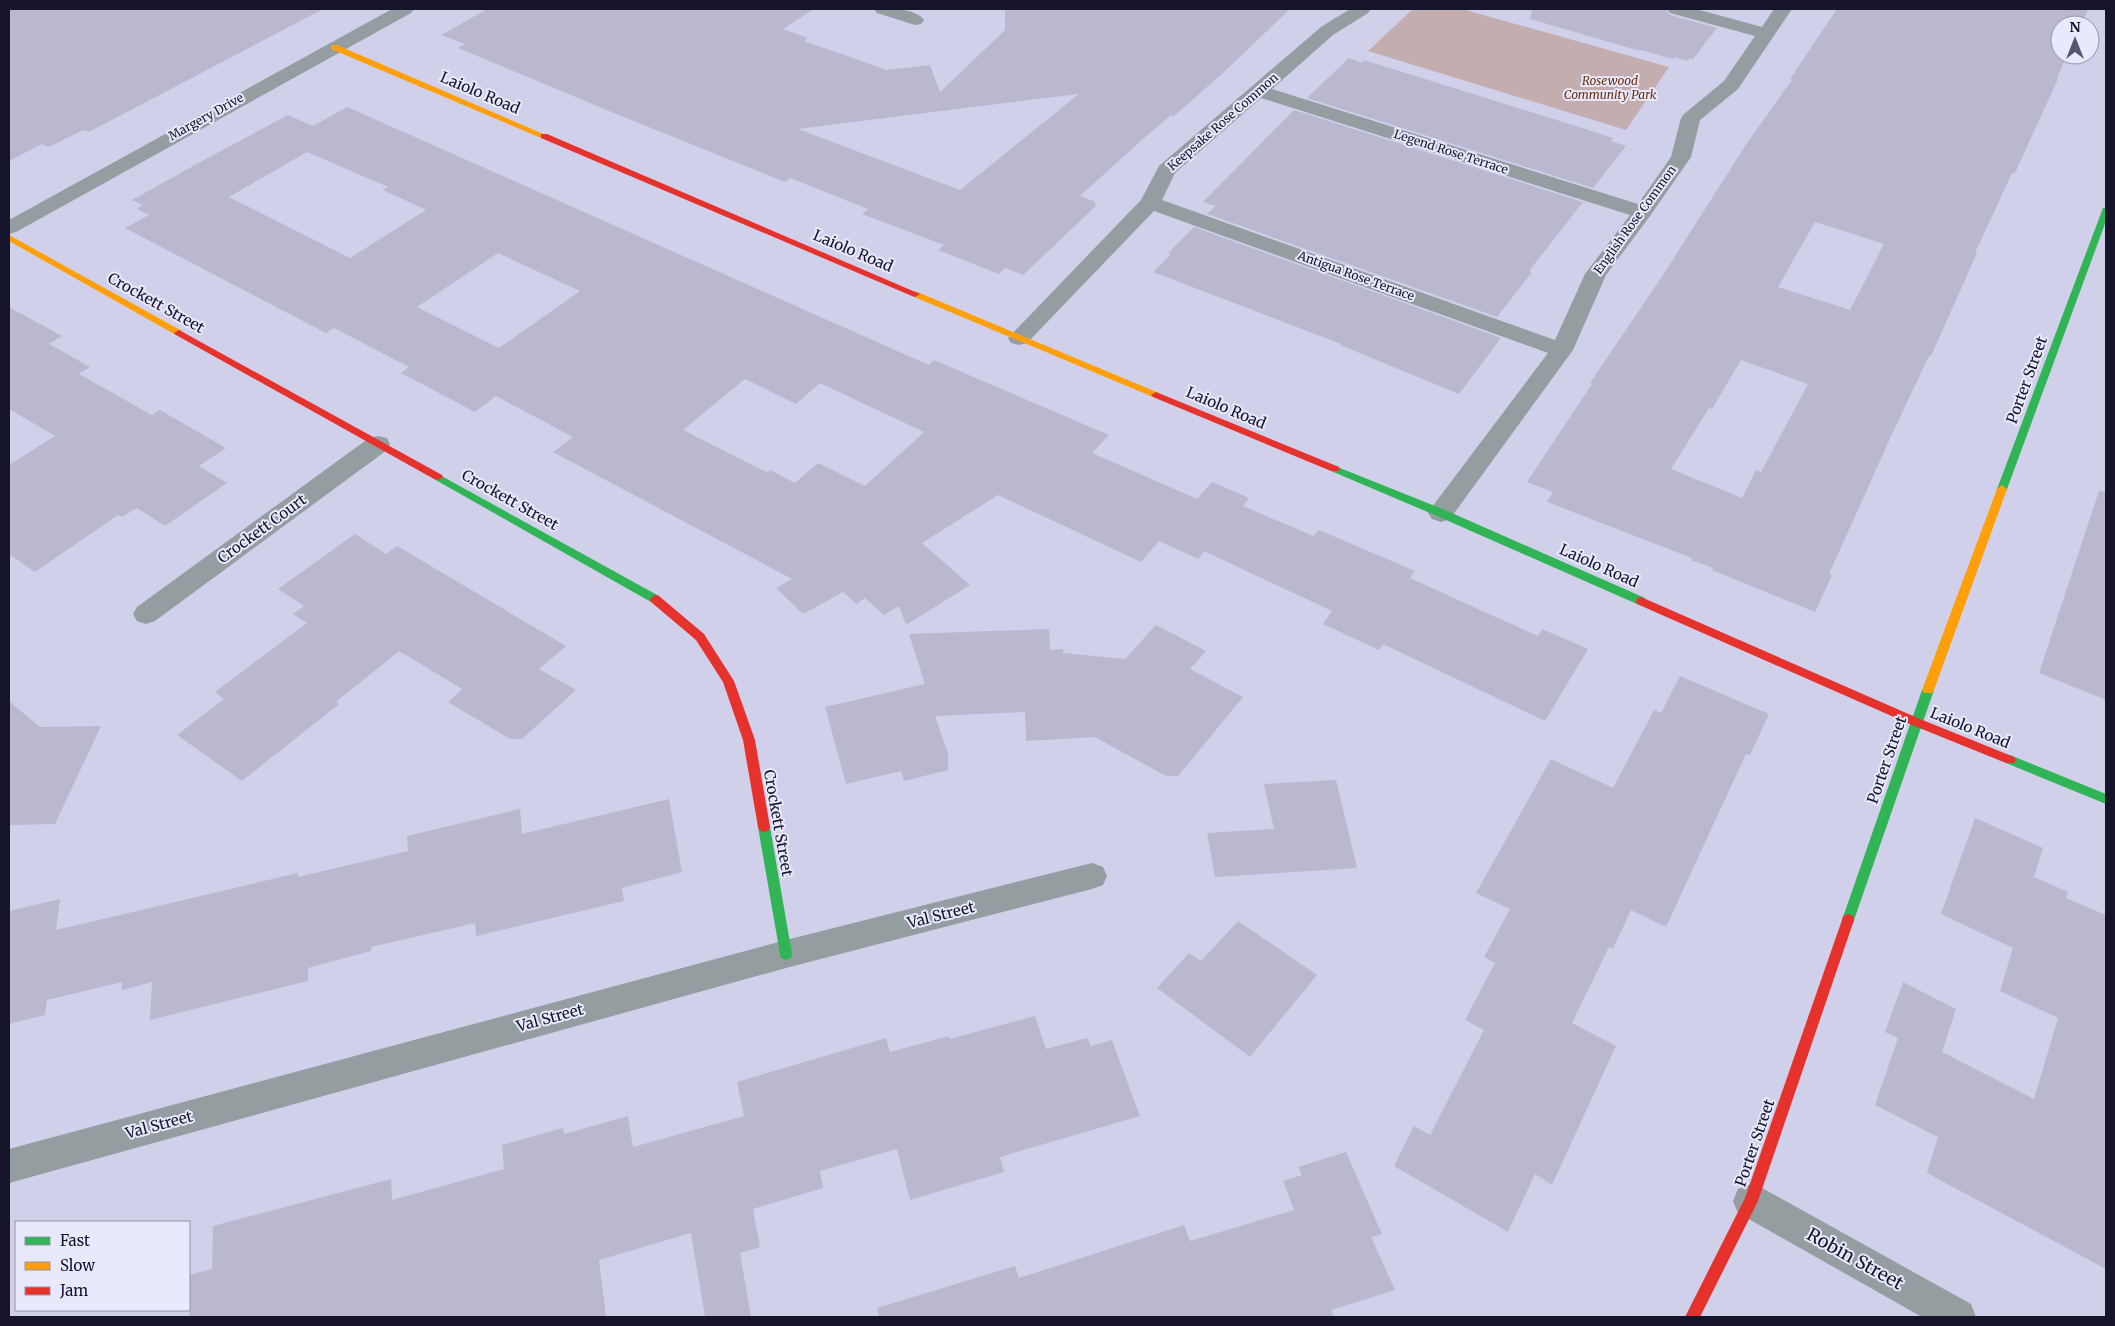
<svg xmlns="http://www.w3.org/2000/svg" width="2115" height="1326" font-family="Merriweather,serif">
<style>
.green{fill:#c4adaf}
.building{fill:#b9b8d0;fill-rule:evenodd}
.lines{fill:none;stroke-linecap:round;stroke-linejoin:round}
.street{fill:#949da0;fill-rule:evenodd}
.fast{fill:#30b455;fill-rule:evenodd}
.slow{fill:#ff9f0a;fill-rule:evenodd}
.jam{fill:#e5322d;fill-rule:evenodd}
.labels{text-anchor:middle;stroke-width:4;stroke-linejoin:round;paint-order:stroke}
.far-park-label{font-size:12px;font-style:italic;fill:#6b2f0a;stroke:#e9e9fd}
.far-street-label{font-size:12px;fill:#16142b;stroke:#e9e9fd}
.street-label{font-size:15px;fill:#16142b;stroke:#e9e9fd}
.near-street-label{font-size:18px;fill:#16142b;stroke:#e9e9fd}
</style>
<rect width="100%" height="100%" fill="#d0d0eb"/>
<path class="green" d="M1413,9H1462L1669,67L1626,130L1368,51Z"/>
<path class="building" d="M9,9H323L89,132L83,130L49,147L42,144L9,161Z
M487,9H814L783,29L808,38L804,41L887,70L930,65L940,92L1005,30V9H1290L1223,73L1174,116L1171,115L1143,139L1080,196L1096,202L1094,203L1097,205L1023,275L1005,268L999,274L938,250L944,245L862,214L868,209L790,178L785,182L609,111L458,48L465,44L441,35ZM1079,94L960,190L798,129L917,114Z
M1532,9H1665L1670,15L1717,28L1693,59L1689,58L1688,61L1674,57L1673,59L1641,50L1640,51L1530,19Z
M1837,9L1846,11L1848,9H2088L2081,25H2060V55H2067L2057,78L2058,79L2015,173H2012L1975,253H1977L1931,356H1929L1892,434L1829,574L1832,575L1815,612L1712,570L1713,568L1691,560L1692,558L1547,502L1553,492L1527,482L1592,384L1590,383L1663,275L1747,143L1792,80L1790,79ZM1815,222L1884,244L1850,310L1778,287ZM1741,360L1808,384L1761,472L1756,470L1742,498L1671,469L1709,408L1712,409Z
M1349,58L1362,63L1364,60L1579,127L1613,138L1611,141L1626,146L1593,188L1307,98Z
M347,107L929,365L934,360L1109,435L1092,453L1197,499L1212,482L1249,498L1243,506L1313,536L1319,530L1415,571L1410,578L1489,614L1538,636L1542,629L1588,649L1545,721L1383,644L1379,650L1323,624L1332,611L1204,551L1198,559L1159,541L1141,562L998,495L922,543L970,585L906,625L899,606L884,615L865,598L856,604L843,592L803,614L776,588L792,579L553,452L573,437L496,396L475,412L401,373L409,367L334,328L326,333L125,228L149,215L137,209L143,205L132,200L204,160L288,115L313,126ZM307,152L388,187L383,190L426,210L350,258L229,197ZM498,253L580,291L499,348L417,307ZM745,379L796,404L820,383L924,432L865,486L818,463L795,483L770,470L768,473L683,430Z
M1294,110L1583,202L1529,271L1532,272L1497,317L1207,214L1216,206L1203,202Z
M1194,227L1485,332L1501,338L1459,394L1340,345L1341,344L1153,272L1171,254L1168,253Z
M9,307L62,336L49,344L90,367L79,374L152,415L160,410L226,448L199,466L227,483L165,526L137,508L122,517L118,515L35,572L9,554V465L55,436L9,409Z
M2099,491L2106,492V700L2039,673Z
M355,534L386,554L397,546L566,646L539,669L576,690L522,739H510L448,702L462,689L399,651L336,702L339,704L242,781L177,735L224,699L215,692L307,623L293,614L304,606L278,589Z
M1156,625L1206,651L1190,669L1243,697L1178,776H1166L1095,737L1026,741L1025,712L935,716L948,753V770L904,781L901,771L846,784L825,707L925,684L909,634L1049,629L1050,650L1063,649V653L1125,659Z
M1680,676L1769,714L1750,755L1746,754L1666,927L1631,910L1613,949L1609,947L1572,1023L1616,1046L1552,1185L1535,1174L1508,1232L1394,1166L1414,1126L1430,1135L1484,1030L1465,1020L1495,963L1484,957L1510,909L1476,893L1551,759L1613,788L1654,710L1661,713Z
M9,701L40,727L101,726L55,824L9,825Z
M1336,780L1357,868L1215,877L1207,833L1274,829L1264,784Z
M669,799L682,872L622,888L624,901L476,936L475,923L371,947V951L308,968V981L150,1020L152,982L122,990V982L47,1000L45,1015L9,1024V911L60,899L56,930L298,873V877L408,851L407,836L520,809L522,834Z
M1975,818L2043,848L2034,877L2068,892L2066,898L2106,915V1269L1927,1173L1938,1137L1875,1105L1898,1038L1885,1032L1903,982L1956,1009L1942,1052L2034,1099L2058,1018L2000,991L2013,948L1941,914Z
M1238,921L1317,975L1250,1057L1157,988L1189,953L1201,961Z
M1035,1016L1046,1049L1087,1038L1091,1046L1112,1040L1140,1116L1000,1157L1004,1172L910,1200L897,1149L820,1171L823,1188L753,1209L760,1247L740,1253L751,1317H705L691,1233L599,1260L606,1317H189V1275L212,1269L213,1226L391,1179L392,1200L504,1169L502,1145L563,1128L564,1134L628,1116L633,1147L744,1116L737,1082L886,1038L890,1052L949,1036L950,1039Z
M1346,1152L1382,1234L1371,1237L1395,1290L1331,1310L1334,1317H879L877,1308L1015,1266L1019,1278L1184,1225L1190,1241L1294,1210L1283,1181L1302,1175L1298,1167Z"/>
<g class="lines">
<path class="street" d="M392,9H414L411,13L16,232L9,234V220Z
M874,9C887,8 916,8 924,20L921,24L915,25L877,13Z
M1350,9H1371L1368,13L1333,35L1272,89L1638,204L1671,157L1681,118L1684,114L1724,81L1755,36L1670,13L1667,9H1696L1762,27L1774,9H1792L1738,89L1700,120L1691,157L1650,216L1606,275L1573,350L1450,519L1441,522L1432,519L1428,513L1432,507L1548,353L1154,211L1027,343L1019,345L1011,343L1008,338L1141,200L1159,166L1321,27ZM1261,98L1630,215L1585,274L1555,340L1162,200L1175,173Z
M378,436L387,438L390,444L387,450L155,621L146,624L137,621L133,614L137,607L369,438Z
M1092,863L1103,867L1107,876L1103,885L1092,889L786,968L9,1183V1149L786,940Z
M1751,1184L1764,1189L1971,1304L1976,1317H1922L1738,1213L1733,1201L1738,1189Z"/>
<path class="fast" d="M2103,208H2106V221L2007,489L2006,492H1998L1997,489Z
M1335,466L1445,510L1645,598L1646,601L1641,605L1637,604L1437,516L1331,471L1330,469L1331,467Z
M438,474L659,596L660,599L659,602H651L434,479L433,477L434,475Z
M1928,686L1932,687L1934,690L1854,920L1853,924L1848,926L1843,924L1842,920L1922,690L1924,687Z
M2010,755L2106,794V804L2006,763L2004,760L2006,757Z
M764,822L768,823L770,827L792,954L791,958L786,960L781,958L780,954L758,827L760,823Z"/>
<path class="slow" d="M331,45H337L548,136L541,138L331,49Z
M9,235L182,331L184,333L179,336L176,335L9,241Z
M915,291L1159,393L1161,395L1156,398L1153,397L912,296L910,294Z
M2002,485L2007,489L1934,690L1932,693H1924L1922,690L1997,489Z"/>
<path class="jam" d="M541,134H547L920,294L915,297L912,296L541,138Z
M179,330L442,475L443,477L438,480L434,479L176,335L174,333Z
M1156,392L1339,467L1340,469L1339,471H1331L1153,397L1151,395Z
M655,595L659,596L704,634L734,681L755,740L770,827L768,831L764,832L760,831L758,827L743,740L723,682L696,640L651,602L650,599Z
M1641,597L1920,719L2014,757L2016,760L2014,763H2006L1912,725L1637,604L1636,601L1637,598Z
M1848,914L1853,916L1854,920L1758,1201L1700,1317H1685L1745,1198L1842,920L1843,916Z"/>
</g>
<g class="labels">
<g class="far-park-label">
<text x="1610" y="85">Rosewood<tspan x="1610" dy="14">Community Park</tspan></text>
</g>
<g class="far-street-label">
<text transform="translate(206 117) rotate(-29)" y="4">Margery Drive</text>
<text transform="translate(1223 122) rotate(-41)" y="4">Keepsake Rose Common</text>
<text transform="translate(1451 152) rotate(18)" y="4">Legend Rose Terrace</text>
<text transform="translate(1635 220) rotate(-54)" y="4">English Rose Common</text>
<text transform="translate(1356 276) rotate(20)" y="4">Antigua Rose Terrace</text>
</g>
<g class="street-label">
<text transform="translate(480 93) rotate(23)" y="5">Laiolo Road</text>
<text transform="translate(853 251) rotate(23)" y="5">Laiolo Road</text>
<text transform="translate(156 303) rotate(29)" y="5">Crockett Street</text>
<text transform="translate(2027 380) rotate(-70)" y="5">Porter Street</text>
<text transform="translate(1226 408) rotate(23)" y="5">Laiolo Road</text>
<text transform="translate(510 500) rotate(29)" y="5">Crockett Street</text>
<text transform="translate(262 529) rotate(-36)" y="5">Crockett Court</text>
<text transform="translate(1599 566) rotate(24)" y="5">Laiolo Road</text>
<text transform="translate(1970 728) rotate(22)" y="5">Laiolo Road</text>
<text transform="translate(1887 760) rotate(-71)" y="5">Porter Street</text>
<text transform="translate(778 823) rotate(80)" y="5">Crockett Street</text>
<text transform="translate(941 915) rotate(-14)" y="5">Val Street</text>
<text transform="translate(550 1018) rotate(-15)" y="5">Val Street</text>
<text transform="translate(159 1125) rotate(-15)" y="5">Val Street</text>
<text transform="translate(1755 1143) rotate(-71)" y="5">Porter Street</text>
</g>
<g class="near-street-label">
<text transform="translate(1855 1259) rotate(29)" y="6">Robin Street</text>
</g>
</g>
<rect width="2115" height="1326" fill="none" stroke="#16142b" stroke-width="20"/>
<rect x="15" y="1221" width="175" height="90" fill="#e9e9fd" stroke="#9594a9"/>
<rect x="25" y="1237" width="25" height="8" fill="#30b455" stroke="#9594a9"/>
<text x="60" y="1246" font-size="15" fill="#16142b">Fast</text>
<rect x="25" y="1262" width="25" height="8" fill="#ff9f0a" stroke="#9594a9"/>
<text x="60" y="1271" font-size="15" fill="#16142b">Slow</text>
<rect x="25" y="1287" width="25" height="8" fill="#e5322d" stroke="#9594a9"/>
<text x="60" y="1296" font-size="15" fill="#16142b">Jam</text>
<g transform="translate(2075 40)"><circle r="24" fill="#e9e9fd" stroke="#9594a9"/>
<path d="M0-4L9 19L0 12L-9 19Z" fill="#57566e"/>
<text y="-8" font-size="14" font-weight="bold" text-anchor="middle" fill="#16142b">N</text>
</g>
</svg>
